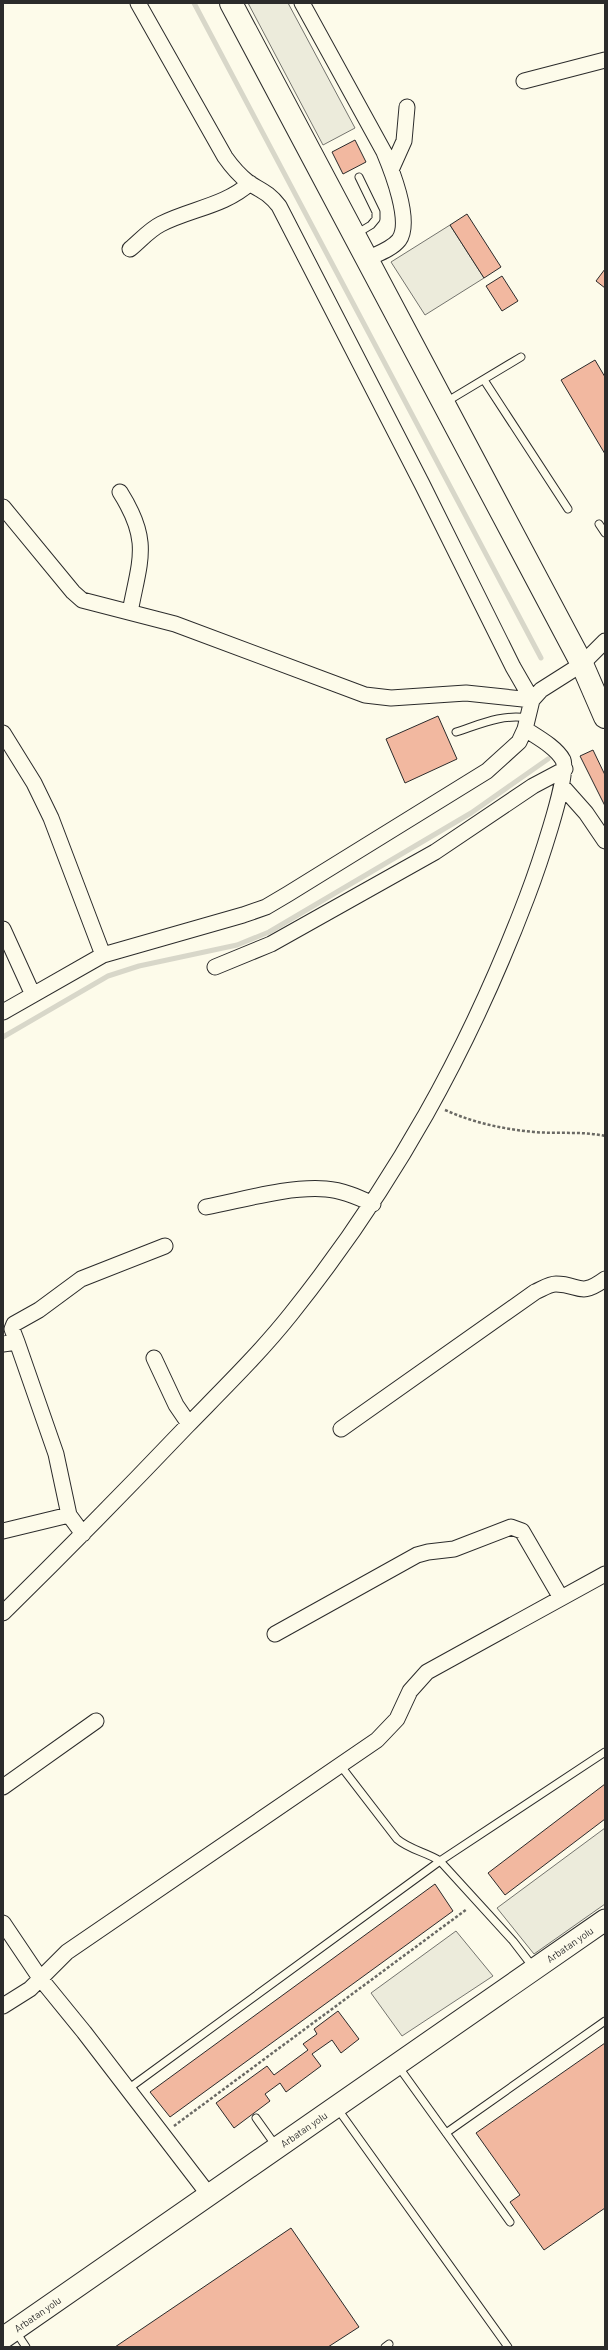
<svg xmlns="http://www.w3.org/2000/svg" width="608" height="2350" font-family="Barlow,sans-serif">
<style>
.green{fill:#ecebdb;stroke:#74746e}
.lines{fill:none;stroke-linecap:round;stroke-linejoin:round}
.stream{stroke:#d8d7c9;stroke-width:5}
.building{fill:#f2b8a0;stroke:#2b2b2b}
.lane-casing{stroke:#2b2b2b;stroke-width:9}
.street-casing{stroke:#2b2b2b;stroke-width:17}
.secondary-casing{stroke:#2b2b2b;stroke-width:23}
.primary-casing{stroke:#2b2b2b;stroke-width:24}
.path{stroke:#6a6964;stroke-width:2.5;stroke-dasharray:3 2;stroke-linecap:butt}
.lane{stroke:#fdfbea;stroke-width:7}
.street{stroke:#fdfbea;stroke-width:15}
.secondary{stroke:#fdfbea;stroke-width:21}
.primary{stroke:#fdfbea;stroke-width:22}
.labels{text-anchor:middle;stroke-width:3;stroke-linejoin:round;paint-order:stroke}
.street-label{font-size:10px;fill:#2b2b2b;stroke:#fdfbea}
</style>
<rect width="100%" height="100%" fill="#fdfbea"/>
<path class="green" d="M248,3H288L355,128L323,145Z
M450,225L484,278L425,315L391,262Z
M605,1828V1904L534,1954L497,1908Z
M456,1931L493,1976L402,2036L371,1993Z"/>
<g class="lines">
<path class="stream" d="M194,3L541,658
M3,1037L108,976L139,966L237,945L269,932L471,813L548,759"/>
</g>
<path class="building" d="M355,140L366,162L343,174L332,152Z
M467,214L501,267L484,278L450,225Z
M605,269V288L596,281Z
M502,276L518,301L502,311L486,286Z
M595,360L605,377V454L561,380Z
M438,716L457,759L405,783L386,739Z
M593,750L605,775V806L580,756Z
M605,1784V1819L505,1895L488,1873Z
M435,1884L453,1911L170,2117L150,2092Z
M338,2011L359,2039L341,2053L332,2040L312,2054L321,2066L286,2092L280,2083L265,2094L270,2101L234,2128L216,2103L267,2066L274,2075L308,2050L303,2044L317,2034L314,2029Z
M605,2043V2208L544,2250L510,2202L520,2195L476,2133Z
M291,2228L359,2327L328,2347H115Z"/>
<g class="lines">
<defs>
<path id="lane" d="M356,234L371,225L376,219V212L359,177
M484,380L568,509
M446,402L521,357
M599,524L605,533
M456,732C481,724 501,714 528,718
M340,1765L397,1839C410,1850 426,1852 440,1861L513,1941L533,1967
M398,2066L510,2222
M128,2089L440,1861L605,1752
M337,2108L508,2347
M256,2118L276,2146
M446,2133L605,2021
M16,2332L26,2347
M385,2347L389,2344"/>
<path id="street" d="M138,3L225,157C232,167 239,175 249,183C262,191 269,193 279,206L422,484L513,667L532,700
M302,3L384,152C392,171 412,222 399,240C392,249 377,254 367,259
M524,81L605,60
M391,170L404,141L407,107
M130,249C140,241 149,230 161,224C190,209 225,206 250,183
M120,492C151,541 140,559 130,612
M3,507L73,592L82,600L175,624L365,695L391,698L466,693L532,700
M3,733L34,783L51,818L103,955
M562,786L586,813L605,841
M3,929L33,995
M215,967L271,944L435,852L533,786L565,769
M3,1012L103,955L243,915L266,907L288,894L487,771L519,742L525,729L532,700L541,690L582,664L605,641
M206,1207C243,1200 288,1186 326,1189C342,1190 358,1197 373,1204
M17,1342L12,1329L14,1324L39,1310L81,1279L165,1246
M3,1344L17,1342L56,1454L69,1515L83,1534
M154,1358L176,1405L189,1424
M341,1429L535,1292C542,1289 549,1284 556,1284C580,1284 579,1298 605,1279
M3,1531L69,1515
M3,1613C66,1551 127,1489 187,1426C223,1389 260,1353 291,1314C394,1185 469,1050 527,897C535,876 570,777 563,760C556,747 537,737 525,729
M275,1634L417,1555L428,1552L454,1549L511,1527L522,1531L561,1598
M3,1787L96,1721
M3,1923L40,1978L84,2032L209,2195
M3,2006L30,1989L67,1952L377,1740L397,1719L410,1691L427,1672L605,1574"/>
<g id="secondary">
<path id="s1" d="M3,2338L605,1920"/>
</g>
<path id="primary" d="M231,3L582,664L605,717"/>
</defs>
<use href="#lane" class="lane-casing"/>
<use href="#street" class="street-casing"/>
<use href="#secondary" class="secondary-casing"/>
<use href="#primary" class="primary-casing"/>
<path class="path" d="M445,1110C474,1123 503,1129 534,1132C558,1134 582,1131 605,1136
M174,2126L467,1909"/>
<use href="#lane" class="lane"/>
<use href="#street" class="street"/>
<use href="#secondary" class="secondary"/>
<use href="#primary" class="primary"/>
</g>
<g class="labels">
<g class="street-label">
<text dy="4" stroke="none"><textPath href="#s1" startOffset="690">Arbatan yolu</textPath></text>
<text dy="4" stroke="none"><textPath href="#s1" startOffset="366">Arbatan yolu</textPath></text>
<text dy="4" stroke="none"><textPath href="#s1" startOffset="42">Arbatan yolu</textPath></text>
</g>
</g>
<rect width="608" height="2350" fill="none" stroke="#2b2b2b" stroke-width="8"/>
</svg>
